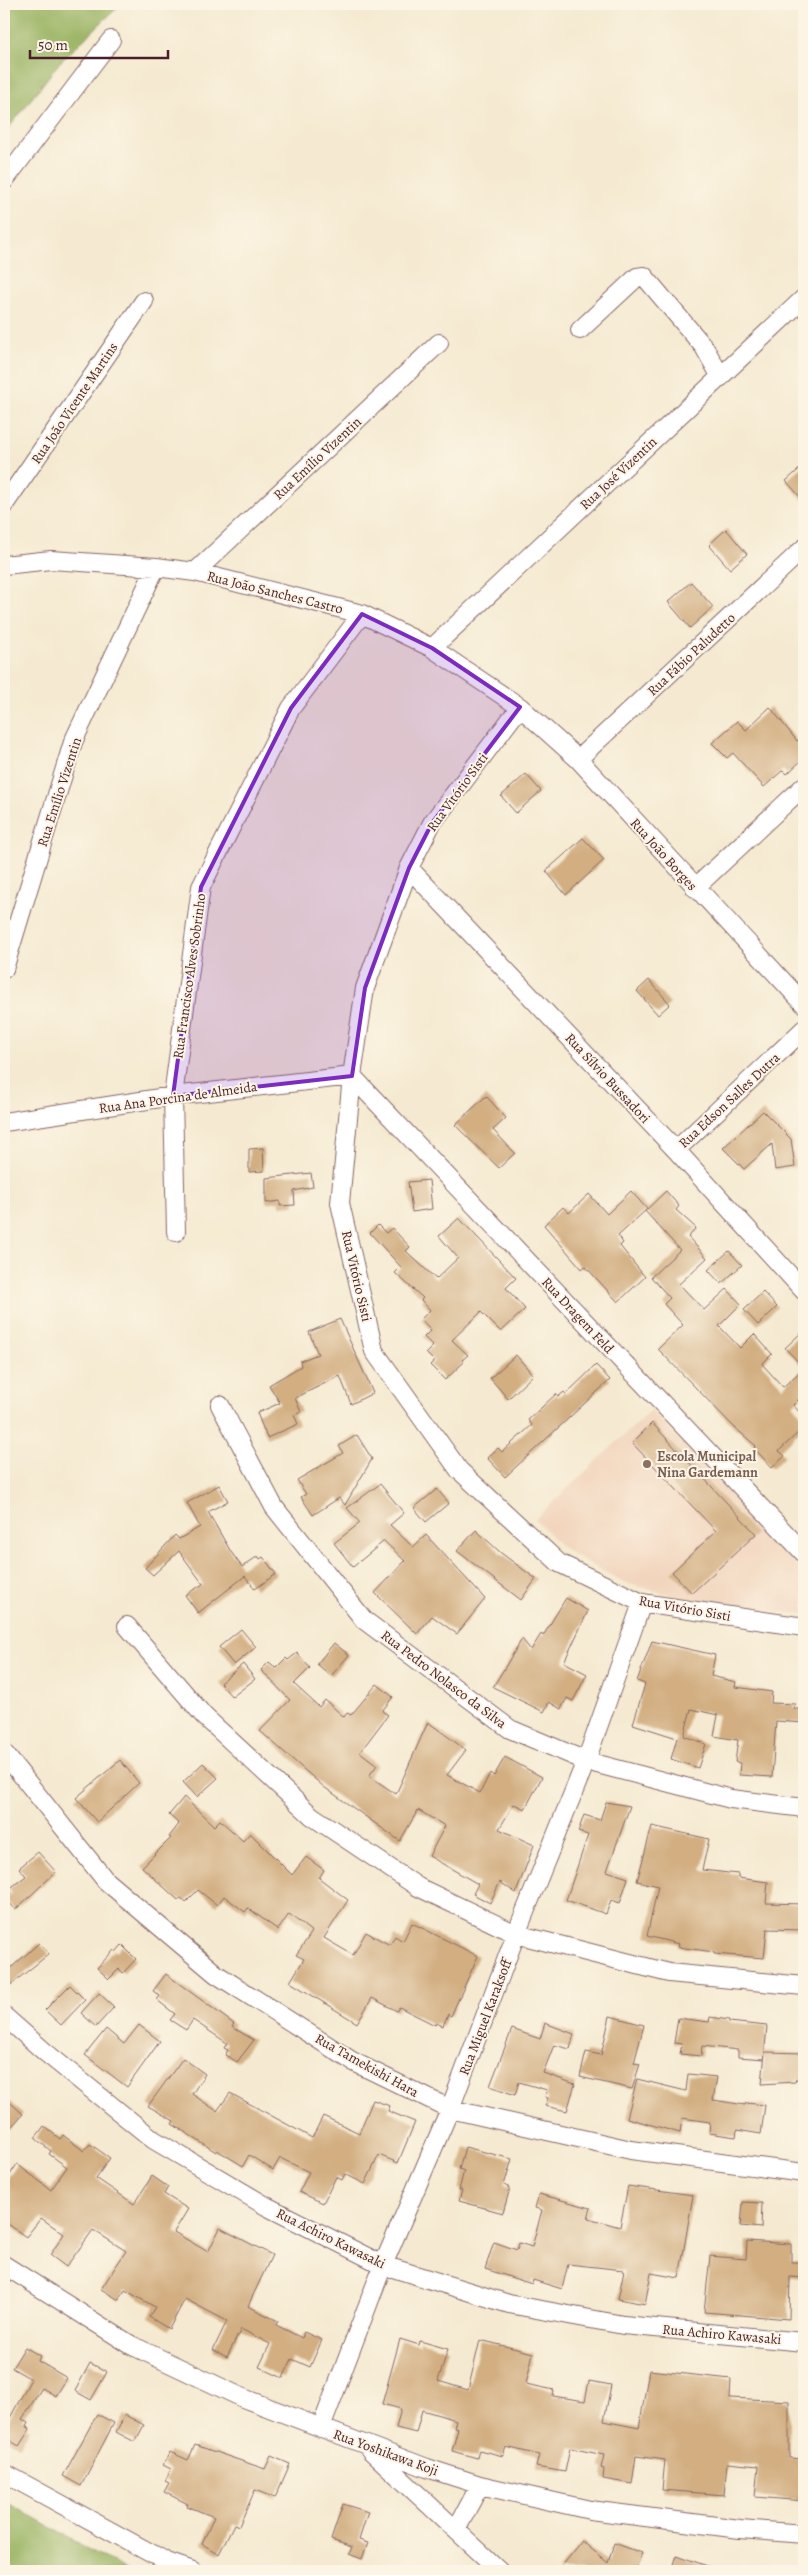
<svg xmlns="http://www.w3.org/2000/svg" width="808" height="2575" font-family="Alegreya,serif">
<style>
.built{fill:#f2d5bd}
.forest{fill:#9cb566;stroke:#736a48}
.building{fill:#d2ae81}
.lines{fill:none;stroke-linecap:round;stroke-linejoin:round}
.minor-casing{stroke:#866665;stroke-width:20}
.minor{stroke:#fff;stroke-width:18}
.marked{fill:#7b2cbf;fill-opacity:0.2;stroke:#7b2cbf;stroke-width:4;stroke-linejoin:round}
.education-dot{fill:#8d6e63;stroke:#fcf5e5;stroke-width:2}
.labels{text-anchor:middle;stroke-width:4;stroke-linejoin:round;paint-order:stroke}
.street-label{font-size:14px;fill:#4a1f2b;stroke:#fcf5e5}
.education-label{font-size:14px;font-weight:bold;fill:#785e54;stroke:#fcf5e5;text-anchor:start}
</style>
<rect width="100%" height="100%" fill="#fcf5e5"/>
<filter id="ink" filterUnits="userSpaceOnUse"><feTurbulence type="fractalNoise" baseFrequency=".02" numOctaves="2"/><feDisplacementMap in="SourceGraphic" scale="10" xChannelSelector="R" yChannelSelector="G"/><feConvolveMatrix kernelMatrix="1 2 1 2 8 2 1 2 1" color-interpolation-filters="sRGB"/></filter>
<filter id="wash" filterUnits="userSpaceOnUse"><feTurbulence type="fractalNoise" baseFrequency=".0096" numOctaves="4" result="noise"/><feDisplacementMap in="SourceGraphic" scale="20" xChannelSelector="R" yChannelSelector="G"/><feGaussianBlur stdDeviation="1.12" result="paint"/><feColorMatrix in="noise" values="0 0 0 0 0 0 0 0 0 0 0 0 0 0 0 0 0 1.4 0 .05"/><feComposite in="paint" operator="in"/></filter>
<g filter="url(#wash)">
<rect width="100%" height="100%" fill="#f5ead1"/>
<path class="built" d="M651,1410L804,1573V1614L704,1604L626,1583L593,1566L562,1547L535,1519Z"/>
<path class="forest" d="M4,4H121L59,63L4,134Z
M4,2501L127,2571H4Z"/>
<g id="blocks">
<path class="building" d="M804,465V501L786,481Z
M726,529L747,554L730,569L709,545Z
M691,582L713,607L690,628L668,602Z
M770,707L797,741L804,734V758L787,774L783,770L764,787L733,753L727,758L712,743L737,721L746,730Z
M526,774L541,791L516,813L501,796Z
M583,838L604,860L566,895L546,871Z
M649,980L670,1004L658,1015L637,991Z
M486,1096L506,1118L493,1130L515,1153L499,1168L455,1125Z
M763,1111L791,1139L795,1167L775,1170L772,1144L744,1169L723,1148Z
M263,1148L264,1171L249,1172V1149Z
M311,1173L313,1187L294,1191L295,1205L280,1206V1201L266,1203V1178Z
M429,1180L432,1209L412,1212L408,1182Z
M631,1191L647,1209L618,1236L623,1243L620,1246L645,1277L618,1302L585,1266L582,1269L544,1225L563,1207L569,1213L589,1194L607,1214Z
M666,1191L679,1206L676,1210L696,1228L688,1237L707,1258L679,1284L704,1310L727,1289L741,1304L719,1326L740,1348L754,1334L772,1354L762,1364L783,1387L804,1368L785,1348L804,1330V1394L793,1405L804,1417V1427L779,1451L785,1456L772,1468L754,1448L756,1446L734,1427L658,1349L683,1325L664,1304L670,1298L651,1277L680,1250L645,1211Z
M459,1218L516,1278L506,1288L525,1309L501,1332L481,1312L452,1340L468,1355L462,1360L464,1362L445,1380L430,1365L434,1361L426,1353L433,1346L424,1337L431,1330L421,1319L430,1310L421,1300L423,1298L395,1273L401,1267L370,1233L378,1225L386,1233L392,1228L410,1247L406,1251L436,1279L458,1258L439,1236Z
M729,1251L742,1265L721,1284L708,1270Z
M763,1292L777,1307L758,1325L744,1310Z
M340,1319L373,1393L351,1404L340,1376L295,1398L301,1412L294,1415L298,1424L267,1438L257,1413L280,1403L269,1385L301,1366L300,1361L318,1354L309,1332Z
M516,1355L533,1375L508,1399L490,1378Z
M596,1365L610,1380L505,1477L487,1458L498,1448L502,1452L532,1425L528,1420L556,1394L558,1397L564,1392L566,1394Z
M652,1423L756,1534L692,1593L672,1572L716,1531L632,1443Z
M357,1435L372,1459L345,1505L339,1498L313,1515L301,1497L306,1494L297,1480L343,1453L339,1446Z
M380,1484L404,1513L390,1525L413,1547L426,1535L485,1599L457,1634L432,1616L417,1634L375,1593L405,1561L384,1541L353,1567L334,1543L360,1523L347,1508Z
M219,1485L228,1501L208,1512L231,1552L242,1567L258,1556L260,1559L263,1557L276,1574L255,1589L245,1576L198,1613L185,1595L203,1584L179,1551L153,1575L145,1568L175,1535L179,1539L200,1527L187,1503Z
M437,1489L449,1503L426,1522L414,1508Z
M476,1530L501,1553L536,1579L521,1600L457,1551Z
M566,1598L588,1611L564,1662L587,1674L573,1701L567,1698L561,1709L549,1702L544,1712L493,1687L522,1639L531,1650L541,1634L543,1636Z
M241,1629L256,1647L234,1665L219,1647Z
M652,1641L715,1655L711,1676L736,1682L735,1687L772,1692L771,1703L795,1704L794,1709H804V1723L776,1721L772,1777L739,1775L740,1763L735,1762L738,1740L714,1736L718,1715L691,1709L684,1736L706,1744L698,1768L671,1759L677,1738L633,1724L645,1684L637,1681Z
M334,1643L349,1655L331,1676L317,1664Z
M297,1653L310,1668L294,1684L319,1707L325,1700L344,1717L347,1713L351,1715L377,1684L393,1697L382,1711L388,1715L360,1752L377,1765L369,1776L396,1794L428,1722L466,1750L447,1775L480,1793L490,1773L494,1776L505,1757L542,1777L525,1809L514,1804L499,1829L534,1845L516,1893L500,1882L490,1903L473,1894L478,1884L429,1856L445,1826L418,1810L400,1841L324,1787L260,1731L290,1700L261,1670L269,1662L276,1668L286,1658L288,1660Z
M243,1664L255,1679L232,1697L220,1683Z
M120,1760L139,1783L97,1822L76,1798Z
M203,1763L218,1778L197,1797L183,1782Z
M184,1797L214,1826L220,1820L243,1841L250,1833L292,1875L306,1857L324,1870L319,1878L348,1900L324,1938L353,1955L366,1932L390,1945L395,1936L403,1941L412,1923L478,1956L451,2016L448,2014L443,2026L436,2023L435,2025L399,2007L397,2011L372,1998L357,2023L290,1982L304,1959L296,1955L312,1932L289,1914L278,1930L248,1908L245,1912L224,1896L217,1905L198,1890L186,1902L181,1898L178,1900L142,1867L171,1838L169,1837L179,1824L169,1815Z
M606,1802L630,1806L607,1871L628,1878L620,1903L611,1900L606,1914L566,1900L588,1835L578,1832L584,1815L600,1820Z
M652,1826L709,1839L702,1870L738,1874V1878L768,1882L766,1903L804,1904V1930L767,1929L764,1958L714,1954V1952L678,1947L679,1944L647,1936L658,1886L637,1881Z
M38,1852L56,1872L15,1910L5,1899L12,1893L9,1889L26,1876L19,1868Z
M39,1943L49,1954L4,1990V1974Z
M122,1945L136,1959L123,1973L119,1969L109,1979L97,1968L114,1950L116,1952Z
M166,1974L234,2024L232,2027L254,2040L237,2062L225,2055L228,2050L224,2048L227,2043L193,2020L186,2030L170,2020L175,2014L157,2000L160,1996L153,1991Z
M70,1985L85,2000L61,2025L45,2010Z
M99,1993L114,2007L96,2027L81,2013Z
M610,2016L644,2025L634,2063L640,2064L632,2089L580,2077L586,2052L601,2055Z
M710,2017L729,2020V2022L767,2026L764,2059L738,2057V2050L702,2046L701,2056L680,2054L682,2044L674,2043L678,2018L709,2022Z
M545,2023L574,2034L570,2049L554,2045L543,2073L575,2084L567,2111L545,2106L548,2098L545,2097L547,2090L519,2082L515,2095L490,2086L512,2029L540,2039Z
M139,2025L160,2041L127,2087L85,2055L106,2029L124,2044Z
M765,2052L804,2053V2080L796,2079L795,2082L762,2084Z
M183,2058L205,2074L192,2094L217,2111L230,2093L312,2138L323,2116L359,2133L373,2100L390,2106L388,2111L415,2122L398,2163L379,2155L365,2184L345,2174L342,2180L336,2177L323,2203L299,2192L309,2172L280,2158L273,2170L249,2155L243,2166L217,2150L216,2152L172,2124L174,2121L148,2106Z
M688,2074L717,2077L713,2100L745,2105L746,2103L765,2105L761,2134L737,2130L736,2137L709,2133L710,2122L682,2118L680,2133L627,2118L637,2079L686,2091Z
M4,2097L23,2114L4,2135Z
M44,2126L60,2139L63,2135L84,2151L90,2144L110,2158L96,2178L134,2204L152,2176L168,2187L164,2194L188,2209L174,2232L208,2252L220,2228L272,2255L248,2306L278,2321L276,2325L302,2338L304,2332L322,2340L310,2367L292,2359L283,2378L259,2367L270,2344L241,2329L227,2357L213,2350L227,2321L185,2299L169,2329L149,2317L155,2307L125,2290L119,2300L101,2289L126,2251L93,2230L66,2267L50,2255L64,2234L41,2218L26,2237L4,2221V2184L17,2164L51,2190L67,2167L49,2154L51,2151L35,2138Z
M465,2147L512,2159L504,2185L510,2188L503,2213L459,2201L462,2190H459L464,2171L459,2169Z
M628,2186L693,2195L679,2278L651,2273L645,2304L618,2299L624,2270L568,2264L562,2289L533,2280L532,2284L485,2269L494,2242L517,2250L519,2243L532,2247L542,2210L535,2208L539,2194L591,2208L588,2218L620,2227Z
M743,2202L762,2203L761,2228L741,2226Z
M747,2241L791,2244V2262H804V2278L790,2277L789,2319L704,2312L710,2256L746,2259Z
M400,2339L419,2345L420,2341L448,2349L438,2381L468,2390L480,2340L533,2353L526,2384L554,2390L553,2396L585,2401L589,2381L611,2385L604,2421L639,2428L649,2370L731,2379L730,2398L789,2401V2458L804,2459V2501L755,2497L758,2466L727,2463L724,2495L662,2490L665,2460L636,2456L632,2484L603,2479L604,2469L601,2468L604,2455L570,2448L565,2472L536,2467L539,2455L506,2447L503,2456L479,2450L477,2458L452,2451L458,2429L454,2428L456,2420L422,2410L416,2433L396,2428L401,2409L382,2404Z
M25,2347L40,2356L38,2361L67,2378L56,2396L42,2388L22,2419L28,2423L26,2427L30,2429L19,2446L4,2437V2429L31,2379L12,2368Z
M90,2363L107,2372L91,2400L75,2391Z
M97,2414L114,2423L81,2486L63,2476Z
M125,2415L144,2425L135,2442L116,2432Z
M195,2445L265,2469L271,2456L290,2464L275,2498L255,2490L239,2526L234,2524L219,2554L202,2544L214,2517L187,2506L188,2504L164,2492L169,2483L165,2481L171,2469L163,2465L170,2452L188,2460Z
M343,2504L368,2512L359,2540L368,2543L362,2559L349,2554L352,2547L331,2540Z
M582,2541L608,2563L614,2543L642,2553L635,2571H558Z
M676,2555L716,2569V2571H671Z"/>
</g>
</g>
<g filter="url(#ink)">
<use href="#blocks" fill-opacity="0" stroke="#866665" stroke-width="1"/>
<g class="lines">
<defs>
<path id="minor" d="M4,181L111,40
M580,330L637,277L644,276L704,347L721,377
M4,505L144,301
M4,565L51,560L156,567L195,572L362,614L432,648L520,707L578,759L804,1004
M195,572L439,343
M432,648L804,298
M520,707L432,823L409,868L365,988L352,1076L340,1203L374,1351L459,1470L559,1563L642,1603L804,1627
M578,759L804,548
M409,868L676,1150L804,1291
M695,888L804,786
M4,969L73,742L156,567
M352,1076L804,1553
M4,1122L173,1096L352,1076
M676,1150L804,1029
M176,1232L173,1096L201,887L291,708L362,614
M220,1405L274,1507L364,1620L510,1729L586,1761L731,1799L804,1808
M127,1626L204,1716L312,1816L418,1887L516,1934L669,1973L804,1986
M4,1753L106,1881L216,1974L352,2061L450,2109L631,2150L804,2173
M4,2016L45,2052L154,2140L266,2206L383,2265L509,2304L623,2325L804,2342
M4,2265L131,2345L243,2398L427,2468L480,2485L590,2510L740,2529L804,2534
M321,2428L383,2265L450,2109L516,1934L586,1761L642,1603
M370,2450L500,2571
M4,2473L167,2562L193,2571
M456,2530L480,2485"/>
</defs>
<use href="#minor" class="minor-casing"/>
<use href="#minor" class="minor"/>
</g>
</g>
<path class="marked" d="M362,614L432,648L520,707L432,823L409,868L365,988L352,1076L173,1096L201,887L291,708Z"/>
<circle class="education-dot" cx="647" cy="1464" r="5"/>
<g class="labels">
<g class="street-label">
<text transform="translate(74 403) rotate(-56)" y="5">Rua João Vicente Martins</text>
<text transform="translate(317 458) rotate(-43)" y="5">Rua Emílio Vizentin</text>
<text transform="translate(618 473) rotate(-43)" y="5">Rua José Vizentin</text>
<text transform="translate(275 592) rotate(14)" y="5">Rua João Sanches Castro</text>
<text transform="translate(691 654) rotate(-43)" y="5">Rua Fábio Paludetto</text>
<text transform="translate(59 792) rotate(-72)" y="5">Rua Emílio Vizentin</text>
<text transform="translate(457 792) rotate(-54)" y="5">Rua Vitório Sisti</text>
<text transform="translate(664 854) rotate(48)" y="5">Rua João Borges</text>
<text transform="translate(189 976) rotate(-82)" y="5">Rua Francisco Alves Sobrinho</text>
<text transform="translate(608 1078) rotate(47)" y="5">Rua Sílvio Bussadori</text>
<text transform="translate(178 1097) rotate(-8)" y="5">Rua Ana Porcina de Almeida</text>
<text transform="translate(729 1100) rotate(-43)" y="5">Rua Edson Salles Dutra</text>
<text transform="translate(357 1276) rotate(77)" y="5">Rua Vitório Sisti</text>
<text transform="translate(578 1315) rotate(47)" y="5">Rua Dragem Feld</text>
<text transform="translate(685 1608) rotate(10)" y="5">Rua Vitório Sisti</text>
<text transform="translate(444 1679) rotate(37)" y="5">Rua Pedro Nolasco da Silva</text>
<text transform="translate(485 2017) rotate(-69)" y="5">Rua Miguel Karaksoff</text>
<text transform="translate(367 2065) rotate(29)" y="5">Rua Tamekishi Hara</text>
<text transform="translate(331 2238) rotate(26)" y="5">Rua Achiro Kawasaki</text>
<text transform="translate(722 2334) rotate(5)" y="5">Rua Achiro Kawasaki</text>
<text transform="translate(386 2452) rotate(20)" y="5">Rua Yoshikawa Koji</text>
</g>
<g class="education-label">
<text x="657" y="1461">Escola Municipal<tspan x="657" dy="16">Nina Gardemann</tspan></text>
</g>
</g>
<rect width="808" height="2575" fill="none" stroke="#fcf5e5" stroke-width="20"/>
<path d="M30 50v8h138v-8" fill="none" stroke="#4a1f2b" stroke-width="2.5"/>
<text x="38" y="50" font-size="15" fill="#4a1f2b" stroke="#fcf5e5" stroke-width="4" paint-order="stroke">50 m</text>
</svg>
